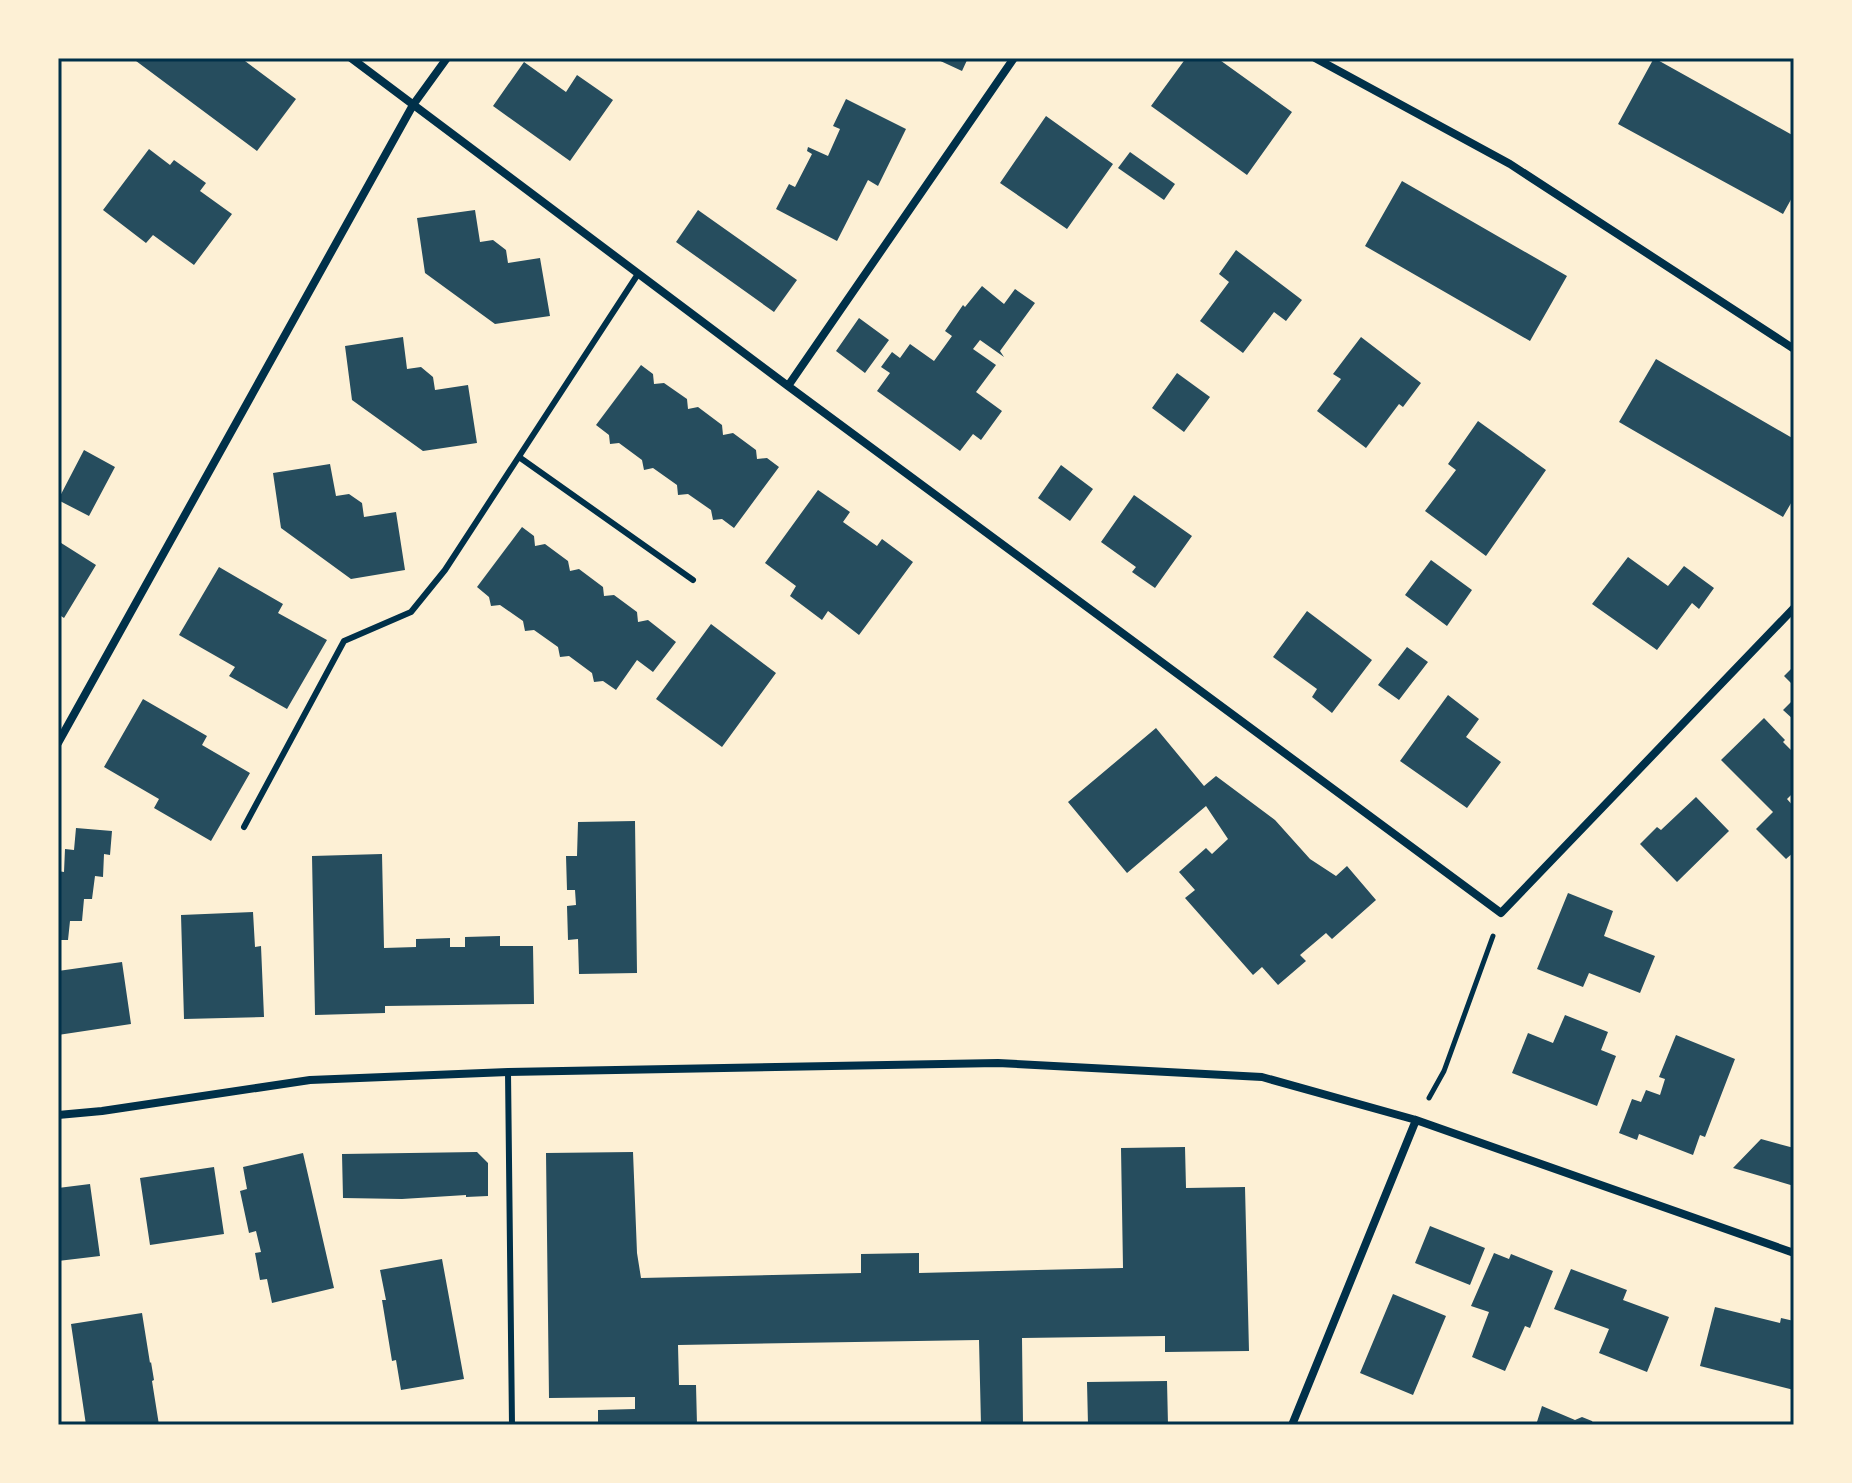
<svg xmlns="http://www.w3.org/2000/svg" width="1852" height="1483" font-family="'Space Grotesk',sans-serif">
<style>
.building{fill:#264d5e}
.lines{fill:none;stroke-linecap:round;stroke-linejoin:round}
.path{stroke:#003049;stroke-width:5}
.service{stroke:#003049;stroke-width:6}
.minor{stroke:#003049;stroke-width:8}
.neatline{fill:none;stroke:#003049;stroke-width:3}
</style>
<rect width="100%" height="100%" fill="#fdf0d5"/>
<path class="building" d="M132,58H241L296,99L257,151Z
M934,58H968L962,71Z
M1186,58H1217L1292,112L1247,175L1151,106Z
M1654,58L1794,136V194L1783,214L1618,124Z
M524,62L566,92L577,75L613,100L570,161L493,106Z
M846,99L906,129L878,186L868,180L837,241L776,209L789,184L795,187L812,154L807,151L808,147L828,156L840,129L833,126Z
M1046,116L1113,164L1067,229L1000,183Z
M149,149L170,165L174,160L206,183L200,191L232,214L194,265L153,235L146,243L103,210Z
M1130,152L1175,184L1164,200L1118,168Z
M1402,181L1567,276L1530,341L1365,246Z
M475,210L480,242L493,240L506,250L508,263L540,258L550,316L495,324L425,273L417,218Z
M698,210L797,280L774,312L676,242Z
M1236,250L1302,300L1286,321L1274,312L1243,353L1200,321L1229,282L1219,274Z
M982,286L1004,304L1015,289L1035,303L1000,351L1004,357L980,340L973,349L996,365L976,392L1002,411L981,440L973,434L960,451L877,391L890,373L881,367L892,352L900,358L910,344L934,361L952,336L945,331L963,305L965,307Z
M859,318L889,340L865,373L836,351Z
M403,337L407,369L421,367L433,377L435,390L468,385L477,443L423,451L352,400L345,346Z
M1361,337L1421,383L1403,407L1399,404L1366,448L1317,411L1341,379L1333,374Z
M1656,359L1794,439V498L1783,517L1619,422Z
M641,365L653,374L654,384L664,383L687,399L688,409L698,407L722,425L723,435L733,433L756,450L757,459L767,458L779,467L734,528L722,519L713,520L711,510L688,494L678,495L677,485L653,468L644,470L642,460L619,443L610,444L609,435L596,425Z
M1177,373L1210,397L1184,432L1152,408Z
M1478,421L1546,470L1486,556L1425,511L1456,470L1448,464Z
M84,450L115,467L89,516L58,500Z
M330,464L336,496L349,494L362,503L364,517L396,512L405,570L351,579L281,528L273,473Z
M1061,465L1093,489L1070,521L1038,498Z
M818,490L850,512L843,522L877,546L882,539L913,562L859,635L828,611L822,620L790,596L796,586L765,563Z
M1134,495L1192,536L1155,588L1132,572L1136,567L1101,542Z
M522,527L534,536L535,546L545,544L568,561L570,571L579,569L603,587L604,596L614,595L637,612L638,622L648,620L676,642L653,672L637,660L616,690L603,681L594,682L592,673L569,656L560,657L558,647L534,630L525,631L523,621L500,605L491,606L489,597L477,587Z
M58,541L96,565L64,618L58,614Z
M1628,557L1668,586L1684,566L1714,588L1699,609L1692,603L1657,650L1592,604Z
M1431,560L1472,590L1447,626L1405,595Z
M219,567L283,604L278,613L327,640L287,709L229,676L235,667L179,635Z
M1307,611L1372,660L1332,713L1312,697L1317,689L1273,657Z
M711,624L776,673L722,747L656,699Z
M1407,647L1428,662L1399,700L1378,685Z
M1794,666V686L1784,676Z
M1448,695L1479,719L1466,737L1501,762L1467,808L1400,761Z
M143,699L207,736L202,745L250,773L211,841L154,808L159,799L104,767Z
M1794,699V720L1783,710Z
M1764,718L1785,740L1783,742L1792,751L1794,749V792L1787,799L1794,807V852L1786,859L1756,829L1773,812L1721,760Z
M1156,728L1204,786L1216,776L1275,820L1310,859L1336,876L1347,866L1376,900L1332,939L1326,933L1300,955L1306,961L1278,985L1262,967L1253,975L1185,898L1195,890L1179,872L1206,848L1212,854L1228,839L1206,806L1127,873L1068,802Z
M1696,797L1729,831L1677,882L1640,844L1657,827L1661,830Z
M635,821L637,973L579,974L578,939L568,940L567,906L576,905L575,890H567L566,856H577L578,822Z
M76,828L112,831L110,855L104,854L103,877L95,876L92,899H84L82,921H70L68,940H58V871L64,872L65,849L74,850Z
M382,854L384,948L416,947V939L450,938V947H465V937L500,936V946H533L534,1004L385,1006V1013L315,1015L312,856Z
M1568,893L1613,911L1604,936L1655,956L1640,993L1589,973L1583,987L1537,969Z
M253,912L255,947L261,946L264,1017L184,1019L181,915Z
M122,962L131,1024L58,1035V971Z
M1565,1015L1608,1032L1601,1050L1616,1056L1597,1106L1512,1073L1528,1033L1553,1043Z
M1676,1035L1735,1059L1705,1137L1700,1135L1693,1155L1639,1134L1637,1140L1619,1133L1632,1099L1641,1102L1646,1090L1660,1095L1665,1079L1659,1077Z
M1761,1139L1794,1148V1186L1733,1168Z
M1185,1147L1186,1188L1245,1187L1249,1351L1165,1352V1336L1022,1338L1023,1425H981L979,1340L678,1345L679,1385H696L697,1425H598V1410L635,1409V1397L549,1398L546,1153L633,1152L637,1253L641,1278L861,1273V1254L919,1253V1273L1123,1268L1121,1148Z
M477,1152L488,1163V1196L466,1197V1195L402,1199L343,1198L342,1154Z
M303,1153L334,1288L272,1303L267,1279L260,1280L255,1253L261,1252L256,1231L249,1233L240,1191L247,1189L243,1167Z
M214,1167L224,1234L150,1245L140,1178Z
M90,1184L100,1256L58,1261V1188Z
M1430,1226L1485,1248L1470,1285L1415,1263Z
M1494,1253L1509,1259L1511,1254L1553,1271L1530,1328L1525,1326L1505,1371L1472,1357L1489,1312L1471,1306Z
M442,1259L464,1379L401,1390L396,1360L392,1361L382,1300H386L380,1270Z
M1571,1269L1627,1290L1623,1300L1669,1317L1647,1372L1599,1353L1609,1329L1554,1309Z
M1393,1294L1446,1316L1413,1395L1360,1373Z
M1715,1307L1780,1323L1781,1318L1794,1321V1390L1700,1366Z
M142,1313L150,1363L151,1362L154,1380L152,1381L159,1425H86L71,1324Z
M1167,1381L1168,1425H1088L1087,1382Z
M1542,1406L1575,1420L1582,1417L1592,1421L1594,1425H1536Z"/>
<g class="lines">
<path class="path" d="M1429,1098L1444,1071L1493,936"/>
<path class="service" d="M519,457L693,580
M244,827L344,641L411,612L445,570L638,274
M508,1072L512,1425"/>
<path class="minor" d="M351,58L788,386L1501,913L1794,608
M1315,58L1510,164L1794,349
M788,386L1014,58
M58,743L413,105L447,58
M58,1115L102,1111L310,1080L508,1072L998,1063L1262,1077L1416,1120L1794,1253
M1292,1425L1416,1120"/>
</g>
<rect width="1852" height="1483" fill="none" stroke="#fdf0d5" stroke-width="120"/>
<rect x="60" y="60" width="1732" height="1363" class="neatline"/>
</svg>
